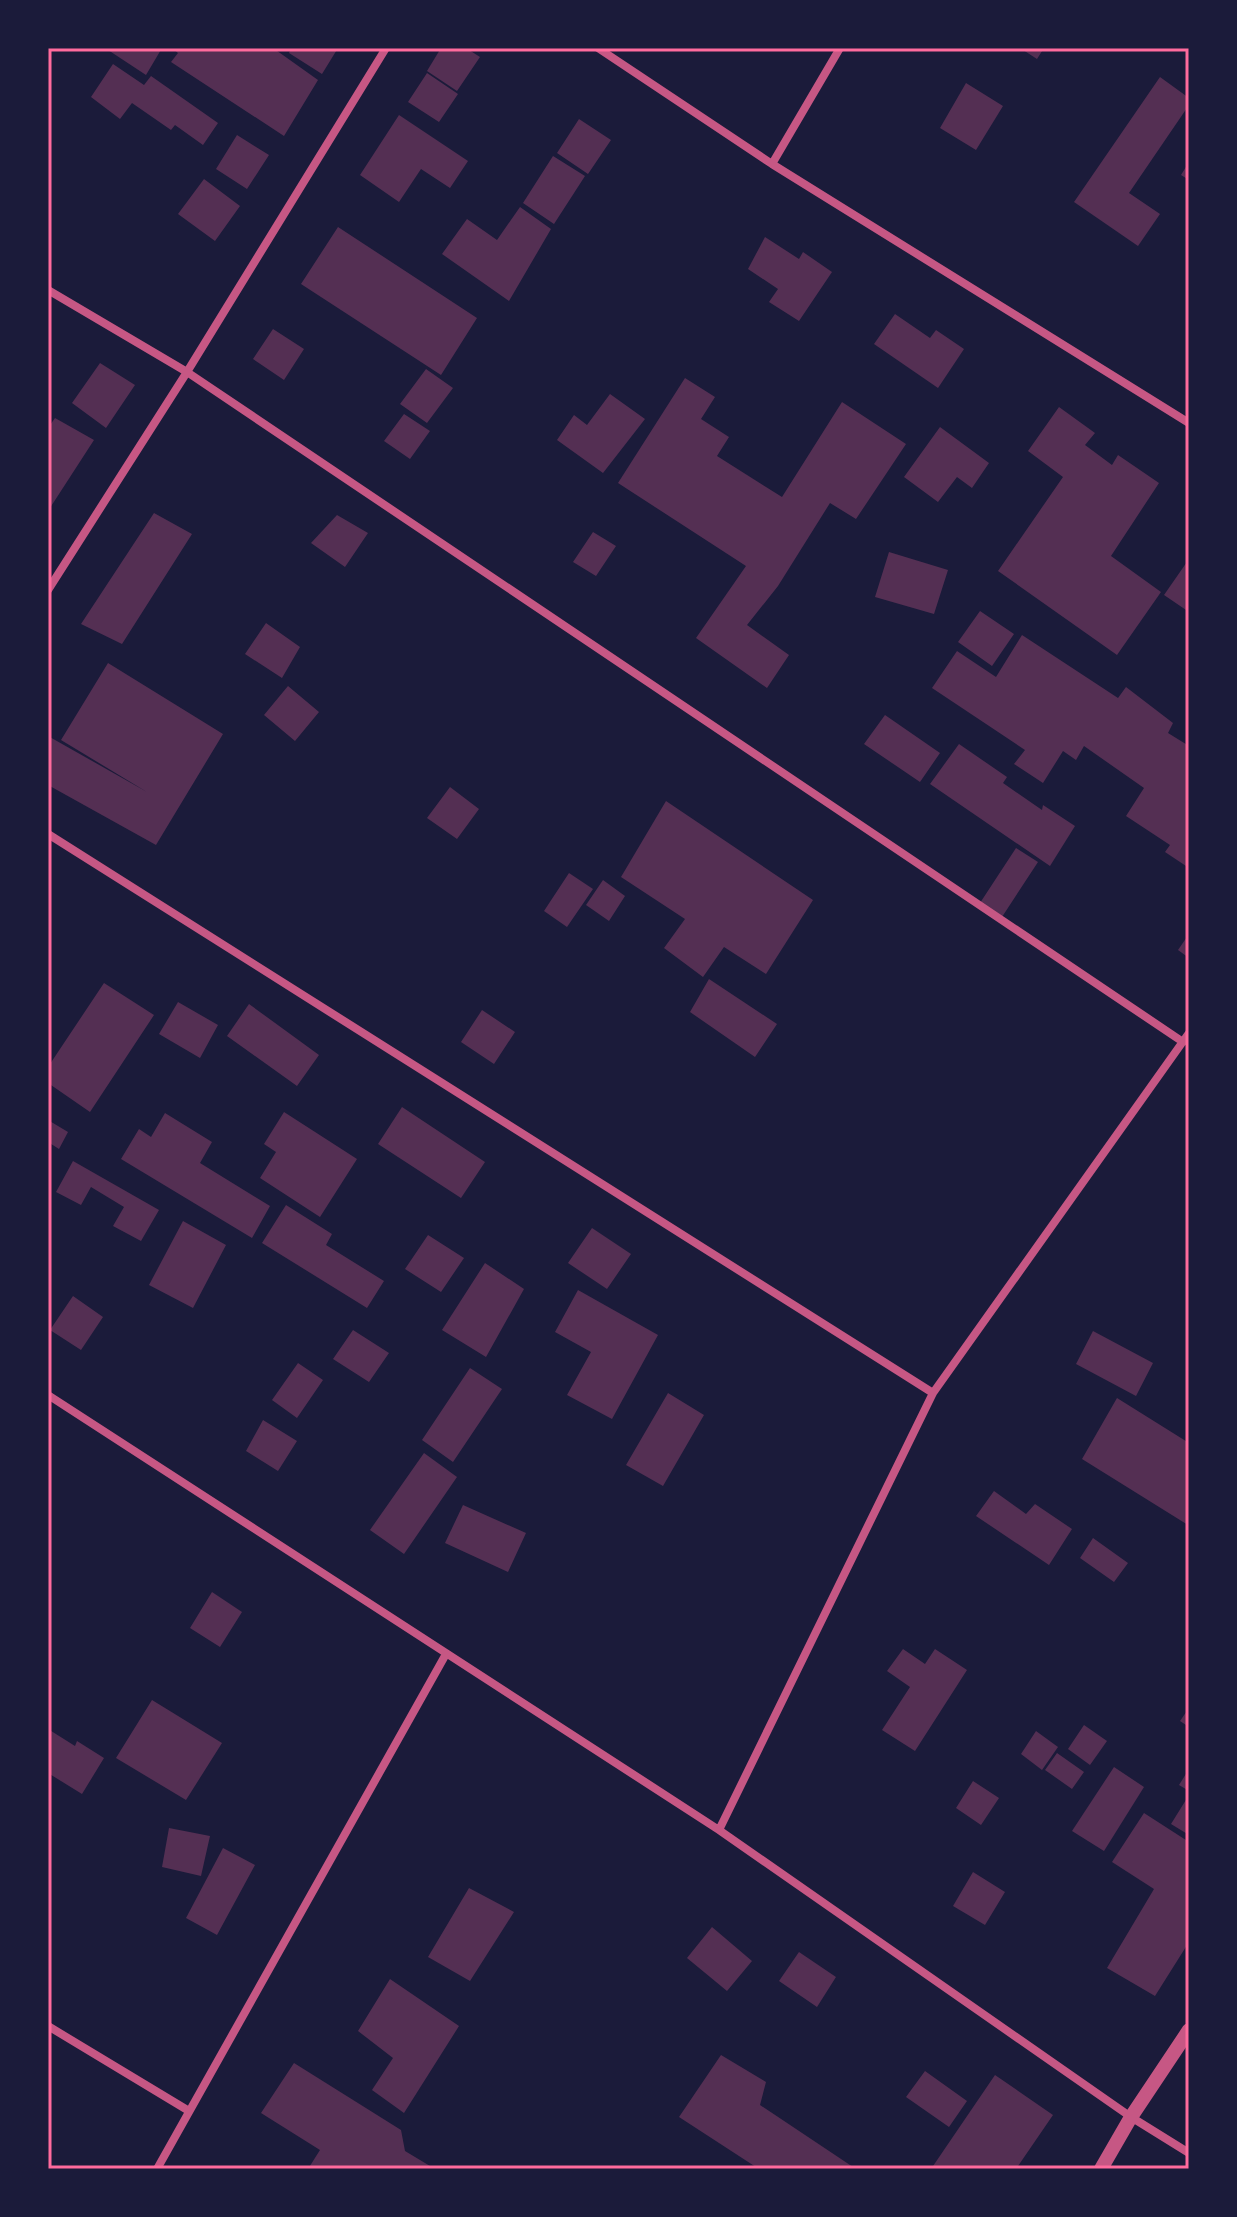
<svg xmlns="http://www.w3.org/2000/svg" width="1237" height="2217" font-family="Barlow,sans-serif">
<rect width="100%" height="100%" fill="#1b1b3a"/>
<path fill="#542f53" d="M105 48H162L146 75Z
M172 48H273L318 80 284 136 171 62 178 53Z
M291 48H338L322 74 289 53Z
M441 48H466L480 57 457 91 427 71Z
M1020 48H1044L1037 59Z
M113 64 144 85 151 76 218 123 203 145 175 125 171 130 132 103 120 119 91 97Z
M427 73 458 94 439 122 408 102Z
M1160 77 1189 98V105L1129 193 1160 214 1138 246 1074 202Z
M966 83 1003 106 976 150 940 128Z
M399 115 468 161 450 188 421 169 399 202 360 175Z
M579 119 611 140 588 174 557 153Z
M237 135 269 155 247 189 216 169Z
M553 156 585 176 554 224 523 203Z
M1189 162V180L1181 175Z
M204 179 240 206 215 241 178 214Z
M520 207 551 229 509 301 442 254 467 219 497 240Z
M338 227 477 318 441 375 301 284Z
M765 237 799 259 803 252 832 272 799 321 769 302 778 289 748 269Z
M895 314 930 338 936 330 964 349 938 388 874 344Z
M273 329 304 349 284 380 253 359Z
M100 363 135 385 106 428 72 403Z
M426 369 453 388 427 423 400 404Z
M685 378 715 397 701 419 729 437 717 456 782 497 842 402 906 444 856 519 830 503 778 586 747 625 789 655 767 688 696 638 746 566 618 483Z
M610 394 645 419 603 473 557 440 574 415 587 425Z
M1059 407 1095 433 1085 445 1112 465 1118 455 1159 483 1111 556 1161 592 1117 655 998 571 1063 477 1028 451Z
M404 414 430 431 410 459 384 441Z
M55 418 94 440 48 511V428Z
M940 427 989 463 972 488 957 477 938 502 904 477Z
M154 513 192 534 122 644 81 624Z
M337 515 368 533 345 567 311 543Z
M593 532 616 546 596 576 573 562Z
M889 552 948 570 934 614 875 597Z
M1189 559V612L1164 595Z
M980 611 1014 634 992 666 958 642Z
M266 623 300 647 282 678 245 654Z
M1022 635 1118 698 1126 687 1173 723 1168 733 1189 746V868L1165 852 1170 845 1126 816 1144 788 1084 746 1076 760 1063 751 1043 783 1014 764 1025 750 932 688 957 651 996 677Z
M108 663 223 734 156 845 48 785V736L147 792 61 740Z
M288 686 319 712 295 741 264 715Z
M885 715 940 753 920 782 864 744Z
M959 744 1007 777 1003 783 1042 810 1043 805 1075 826 1050 866 930 784Z
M450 787 479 809 457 839 427 818Z
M666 801 813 900 766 974 724 947 703 977 664 948 685 919 621 877Z
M1016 848 1038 862 1002 917 980 903Z
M569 873 593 889 567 927 544 911Z
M603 880 625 896 609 921 586 905Z
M1189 934V958L1178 950Z
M709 979 777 1024 755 1057 690 1012Z
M104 983 154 1015 90 1112 48 1083V1067Z
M178 1002 218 1025 200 1058 159 1034Z
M249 1004 319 1055 297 1086 227 1036Z
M482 1010 515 1032 494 1064 461 1042Z
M402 1107 485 1162 461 1198 378 1144Z
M284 1112 357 1159 320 1217 260 1178 276 1152 264 1144Z
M165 1113 212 1142 200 1163 270 1206 252 1238 121 1159 139 1129 151 1137Z
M48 1120 68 1132 59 1149 48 1142Z
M73 1161 159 1210 141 1241 113 1226 124 1207 91 1187 81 1205 56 1192Z
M286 1205 332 1234 326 1245 384 1281 367 1308 262 1243Z
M183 1221 226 1245 193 1308 149 1285Z
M592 1228 631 1254 607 1289 568 1263Z
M428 1235 464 1258 441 1292 405 1269Z
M485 1263 524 1289 486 1357 442 1330Z
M578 1290 658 1335 612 1419 567 1395 591 1352 555 1332Z
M73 1296 103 1317 81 1350 50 1330Z
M353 1330 389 1353 369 1382 333 1359Z
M1093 1331 1153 1363 1136 1396 1076 1364Z
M298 1363 323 1380 297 1418 272 1400Z
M470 1368 502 1389 453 1462 422 1440Z
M668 1393 704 1415 663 1486 626 1465Z
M1117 1398 1189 1443 1188 1525 1082 1459Z
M263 1420 297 1441 278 1471 246 1451Z
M424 1453 457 1477 404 1554 370 1530Z
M994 1491 1026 1514 1035 1504 1072 1529 1049 1565 976 1516Z
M463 1505 526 1533 508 1572 445 1543Z
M1093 1538 1128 1563 1114 1582 1080 1558Z
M212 1592 242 1612 220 1647 190 1628Z
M903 1649 925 1664 935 1649 967 1670 915 1751 882 1730 910 1687 887 1671Z
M152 1700 222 1743 186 1800 116 1758Z
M1189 1708V1727L1180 1721Z
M1084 1725 1107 1741 1090 1765 1068 1749Z
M48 1729 75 1746 77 1741 104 1758 82 1794 48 1773Z
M1036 1731 1058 1747 1042 1770 1021 1754Z
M1057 1753 1084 1772 1072 1789 1045 1770Z
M1114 1767 1144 1787 1104 1851 1072 1831Z
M1189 1769V1791L1179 1785Z
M973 1781 999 1798 981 1825 956 1808Z
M1189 1795V1835L1171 1824Z
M1144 1813 1189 1842V1942L1155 1996 1107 1968 1154 1889 1112 1862Z
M169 1828 210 1836 201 1876 162 1867Z
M223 1848 255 1865 217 1935 186 1918Z
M973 1872 1005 1892 985 1925 953 1906Z
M469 1888 514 1912 470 1981 428 1957Z
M712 1927 752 1961 727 1991 687 1958Z
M799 1952 836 1977 817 2007 779 1981Z
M390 1979 459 2026 404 2113 372 2090 393 2058 358 2031Z
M721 2055 766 2082 760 2105 856 2169H759L679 2117Z
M294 2063 401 2130 405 2151 435 2169H308L320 2150 261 2113Z
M925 2071 967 2101 949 2127 906 2097Z
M995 2075 1053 2115 1016 2169H931Z"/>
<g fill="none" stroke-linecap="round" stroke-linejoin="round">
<path stroke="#c65784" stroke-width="8" d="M598 48 772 164 1189 423
M772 164 840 48
M48 290 187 372 1183 1042
M48 590 187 372 386 48
M48 834 933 1393
M48 1395 719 1830 1131 2117 1189 2153
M719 1830 933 1393 1189 1033
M48 2026 189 2111
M157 2169 446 1654"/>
<path stroke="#c65784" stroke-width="14" d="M1101 2169 1131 2117 1189 2030"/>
</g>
<rect width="1237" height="2217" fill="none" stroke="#1b1b3a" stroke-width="100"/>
<rect x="50" y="50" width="1137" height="2117" fill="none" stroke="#ff6b9d" stroke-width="3"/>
</svg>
